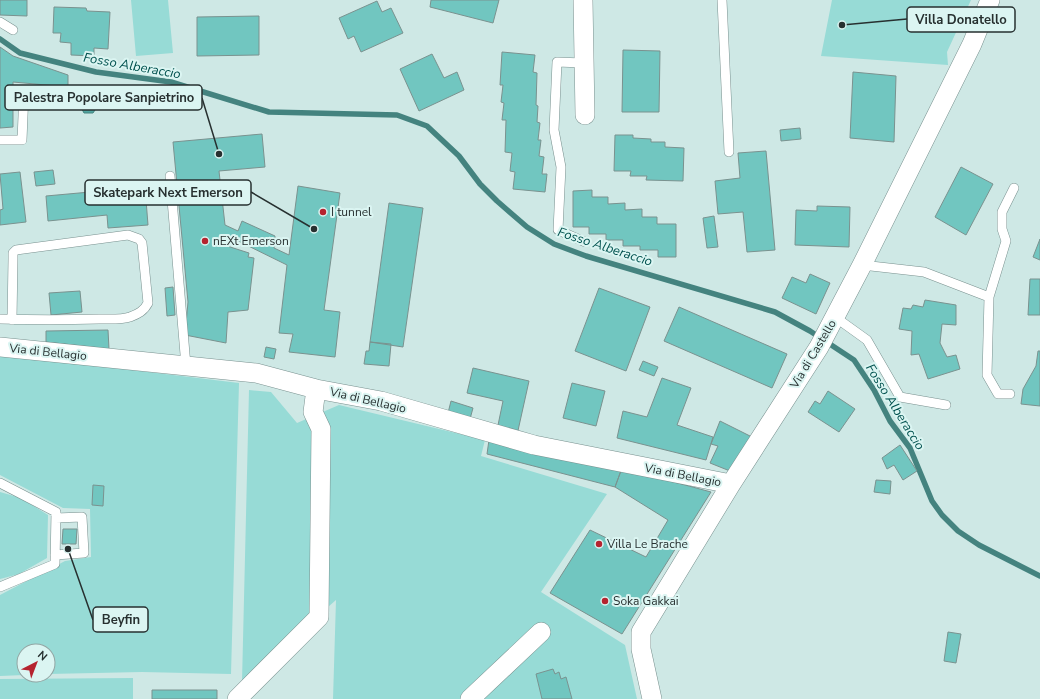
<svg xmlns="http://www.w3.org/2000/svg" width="1040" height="699" font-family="'Nunito Sans',sans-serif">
<rect width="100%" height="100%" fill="#cee8e5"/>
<path fill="#97dbd6" d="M131 0H168L173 53 136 56Z
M832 0H971L947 52 948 65 821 56Z
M0 354 239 383 231 674 142 672 48 674V651H24V675L0 676V595L65 561 91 557 90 509 63 508 0 475Z
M249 390 271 392 297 423 339 405 485 440 481 456 607 494 541 592 625 645 637 699H333L336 600 242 682Z
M0 492 21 498 48 515 47 558 19 574 0 579Z
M133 678V699H0V679Z"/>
<path fill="#51a6a1" stroke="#44837f" d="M86 86 117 89V105L97 107 93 113H84L77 100Z"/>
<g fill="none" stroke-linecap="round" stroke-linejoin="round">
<path stroke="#44837f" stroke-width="5.5" d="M0 39 20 53 96 72 171 82 269 112 397 115 427 126 459 156 480 184 497 201 527 227 554 244 586 256 775 312 810 331 854 360 874 390 890 421 910 448 932 501 942 515 958 531 979 545 1040 576"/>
</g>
<path fill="#71c6c0" stroke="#7a928f" d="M0 0H27V16L0 15Z
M431 0H499L493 23 430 7Z
M377 1 382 12 391 8 403 33 361 52 354 36 348 39 339 18Z
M54 7 86 8 87 11 110 12 108 49 94 48V56L71 55V43L60 42 61 33H53Z
M259 16V55L197 56V17Z
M0 47 13 56 68 75V87L13 82V127L0 128Z
M623 50 660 51 659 112H622Z
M502 52 535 55 533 72 537 73 536 105 538 106 537 122 540 123 538 140H541L539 156 544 157 542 174H547L545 192 513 189 515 172 510 171 512 153 505 152 506 120H502L504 103 501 102 503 85H500Z
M432 54 444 78 457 72 464 90 419 111 400 69Z
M853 72 896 76 894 142 850 138Z
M800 128 801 139 781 141 780 130Z
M262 134 265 167 219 171 225 225 238 231 242 221 275 236 274 248 289 255 298 186 340 193 324 310 340 312 335 357 289 352 293 334 279 333 287 265 226 235 227 246 249 253 248 257 254 258 248 310 228 312 226 343 185 335 188 302 173 142Z
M615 135H633V138L651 139V142H665V147L684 148 683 181 646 180 647 176H630L631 171H614Z
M766 151 775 250 747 252 743 212 718 214 715 181 740 178 738 153Z
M961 167 993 184 966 235 935 217Z
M53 170 55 184 36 186 34 172Z
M20 172 26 222 0 225V210L3 209 0 174Z
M145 187 148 225 108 228 107 215 48 221 46 196Z
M592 190V197H608V204L625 203V210L642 209V217H657V224H676V257H658V250H640V246H623V240H606V234H589V227H573V191Z
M389 203 423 208 403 347 370 342Z
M817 206 850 207 849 247 795 245 796 210 817 211Z
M714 216 718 247 707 248 703 218Z
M1040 239V260L1033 257Z
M810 274 830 283 816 314 782 298 792 277 806 283Z
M1030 279H1040V315H1028Z
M173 287 175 315 167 316 165 288Z
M599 288 650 307 626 371 575 351Z
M80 291 82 312 51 315 49 293Z
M925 300 956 305V325L942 324 940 343 947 357 956 355 960 369 928 379 919 354 911 355 912 331 899 329 903 308 911 309 913 305 923 307Z
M679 307 787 354 772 388 664 341Z
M108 330 109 349 46 342V331Z
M370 342 391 344 389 366 364 364 366 351H369Z
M266 347 276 349 274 359 264 357Z
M1038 351H1040V406L1021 404 1023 389 1036 366Z
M643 361 658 367 654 376 639 370Z
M473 368 529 381 517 435 497 430 503 401 467 393Z
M662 378 691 388 677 425 713 437 706 460 617 438 623 411 647 417Z
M572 383 605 391 596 426 563 418Z
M828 391 855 409 839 432 808 412 815 401 820 404Z
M451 401 473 408 470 419 448 413Z
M720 421 752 437 730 471 710 463 718 446 711 444Z
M489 440 622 468 615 487 487 454Z
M900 445 917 471 903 480 894 465 887 469 882 458Z
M622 468 711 492 622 634 550 593 590 530 646 557 668 520 615 487Z
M876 480 891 481 890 494 874 492Z
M93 485 104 486 103 506 92 505Z
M63 529H77L76 544H62Z
M948 632 961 634 956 663 944 661Z
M553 669 555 674 559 672 561 679 566 677 572 699H542L536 674Z
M152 690H217V699H152Z"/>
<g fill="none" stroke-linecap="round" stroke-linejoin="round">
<g stroke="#79918f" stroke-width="10">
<path id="lane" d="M722 0 729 152
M0 22 13 30
M583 63 557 62 554 130 561 167 558 230 585 242
M0 140H22L24 92
M170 176 186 366
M862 265 924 272 989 297 987 375 998 394H1010
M989 297 1006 241 1002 229V212L1014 188
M835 317 867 340 900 397 946 405
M0 319C33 320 66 320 99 319 108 319 121 320 130 317 138 314 144 311 148 303L142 243 139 239 128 235 16 250 13 253V259L12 320
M0 483 56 512 55 564 0 587
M55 555 84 553 82 517 56 518"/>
</g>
<g stroke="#79918f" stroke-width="20">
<path id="street" d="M583 0 585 115
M0 347 256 373 316 389 381 401 534 445 731 484
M237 699 319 617 321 429 313 412 316 389
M470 699 541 632
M652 699 641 649V632L731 484 819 347 862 265 972 44 990 0"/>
</g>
<use href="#lane" stroke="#fff" stroke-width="9"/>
<use href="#street" stroke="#fff" stroke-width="19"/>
</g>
<g fill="#b5232f" stroke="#dbf5f2" stroke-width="1.5">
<circle cx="323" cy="212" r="4"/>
<circle cx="205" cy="241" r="4"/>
<circle cx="599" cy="544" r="4"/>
<circle cx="605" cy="601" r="4"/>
</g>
<g text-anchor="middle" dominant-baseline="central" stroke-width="4" stroke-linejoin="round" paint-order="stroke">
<g font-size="12" fill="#273030" stroke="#dbf5f2" text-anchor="start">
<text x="331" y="212">I tunnel</text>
<text x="213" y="241">nEXt Emerson</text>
<text x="607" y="544">Villa Le Brache</text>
<text x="613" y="601">Soka Gakkai</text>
</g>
<g font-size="12" fill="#273030" stroke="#dbf5f2">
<text transform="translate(48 352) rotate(6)">Via di Bellagio</text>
<text transform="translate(813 354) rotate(-59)">Via di Castello</text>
<text transform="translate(368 400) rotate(13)">Via di Bellagio</text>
<text transform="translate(683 475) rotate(11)">Via di Bellagio</text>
</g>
<g font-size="13" font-style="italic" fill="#00514e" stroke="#dbf5f2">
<text transform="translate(132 66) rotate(10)">Fosso Alberaccio</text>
<text transform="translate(605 247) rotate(18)">Fosso Alberaccio</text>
<text transform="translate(895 407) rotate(58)">Fosso Alberaccio</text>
</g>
</g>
<path fill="none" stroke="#273030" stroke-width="1.5" d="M842 25L907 19M219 154L202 98M314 229L251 192M68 549L93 620"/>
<g fill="#273030" stroke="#dbf5f2" stroke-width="1.5">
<circle cx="842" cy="25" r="4"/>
<circle cx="219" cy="154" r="4"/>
<circle cx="314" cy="229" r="4"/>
<circle cx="68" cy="549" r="4"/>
</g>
<g fill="#dbf5f2" stroke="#273030" stroke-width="1.5">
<rect x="907" y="7" width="108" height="25" rx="4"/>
<rect x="5" y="85" width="197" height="25" rx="4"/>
<rect x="85" y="180" width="166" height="25" rx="4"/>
<rect x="93" y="607" width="55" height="25" rx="4"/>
</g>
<g font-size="13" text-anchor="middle" font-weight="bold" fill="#273030">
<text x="961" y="24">Villa Donatello</text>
<text x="104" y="102">Palestra Popolare Sanpietrino</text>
<text x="168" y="197">Skatepark Next Emerson</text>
<text x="121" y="624">Beyfin</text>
</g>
<g transform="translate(36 663) rotate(42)"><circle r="19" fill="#dbf5f2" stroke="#93a6a4"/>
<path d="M0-3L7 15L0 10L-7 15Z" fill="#b5232f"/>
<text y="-6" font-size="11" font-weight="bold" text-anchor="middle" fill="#273030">N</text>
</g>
</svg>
